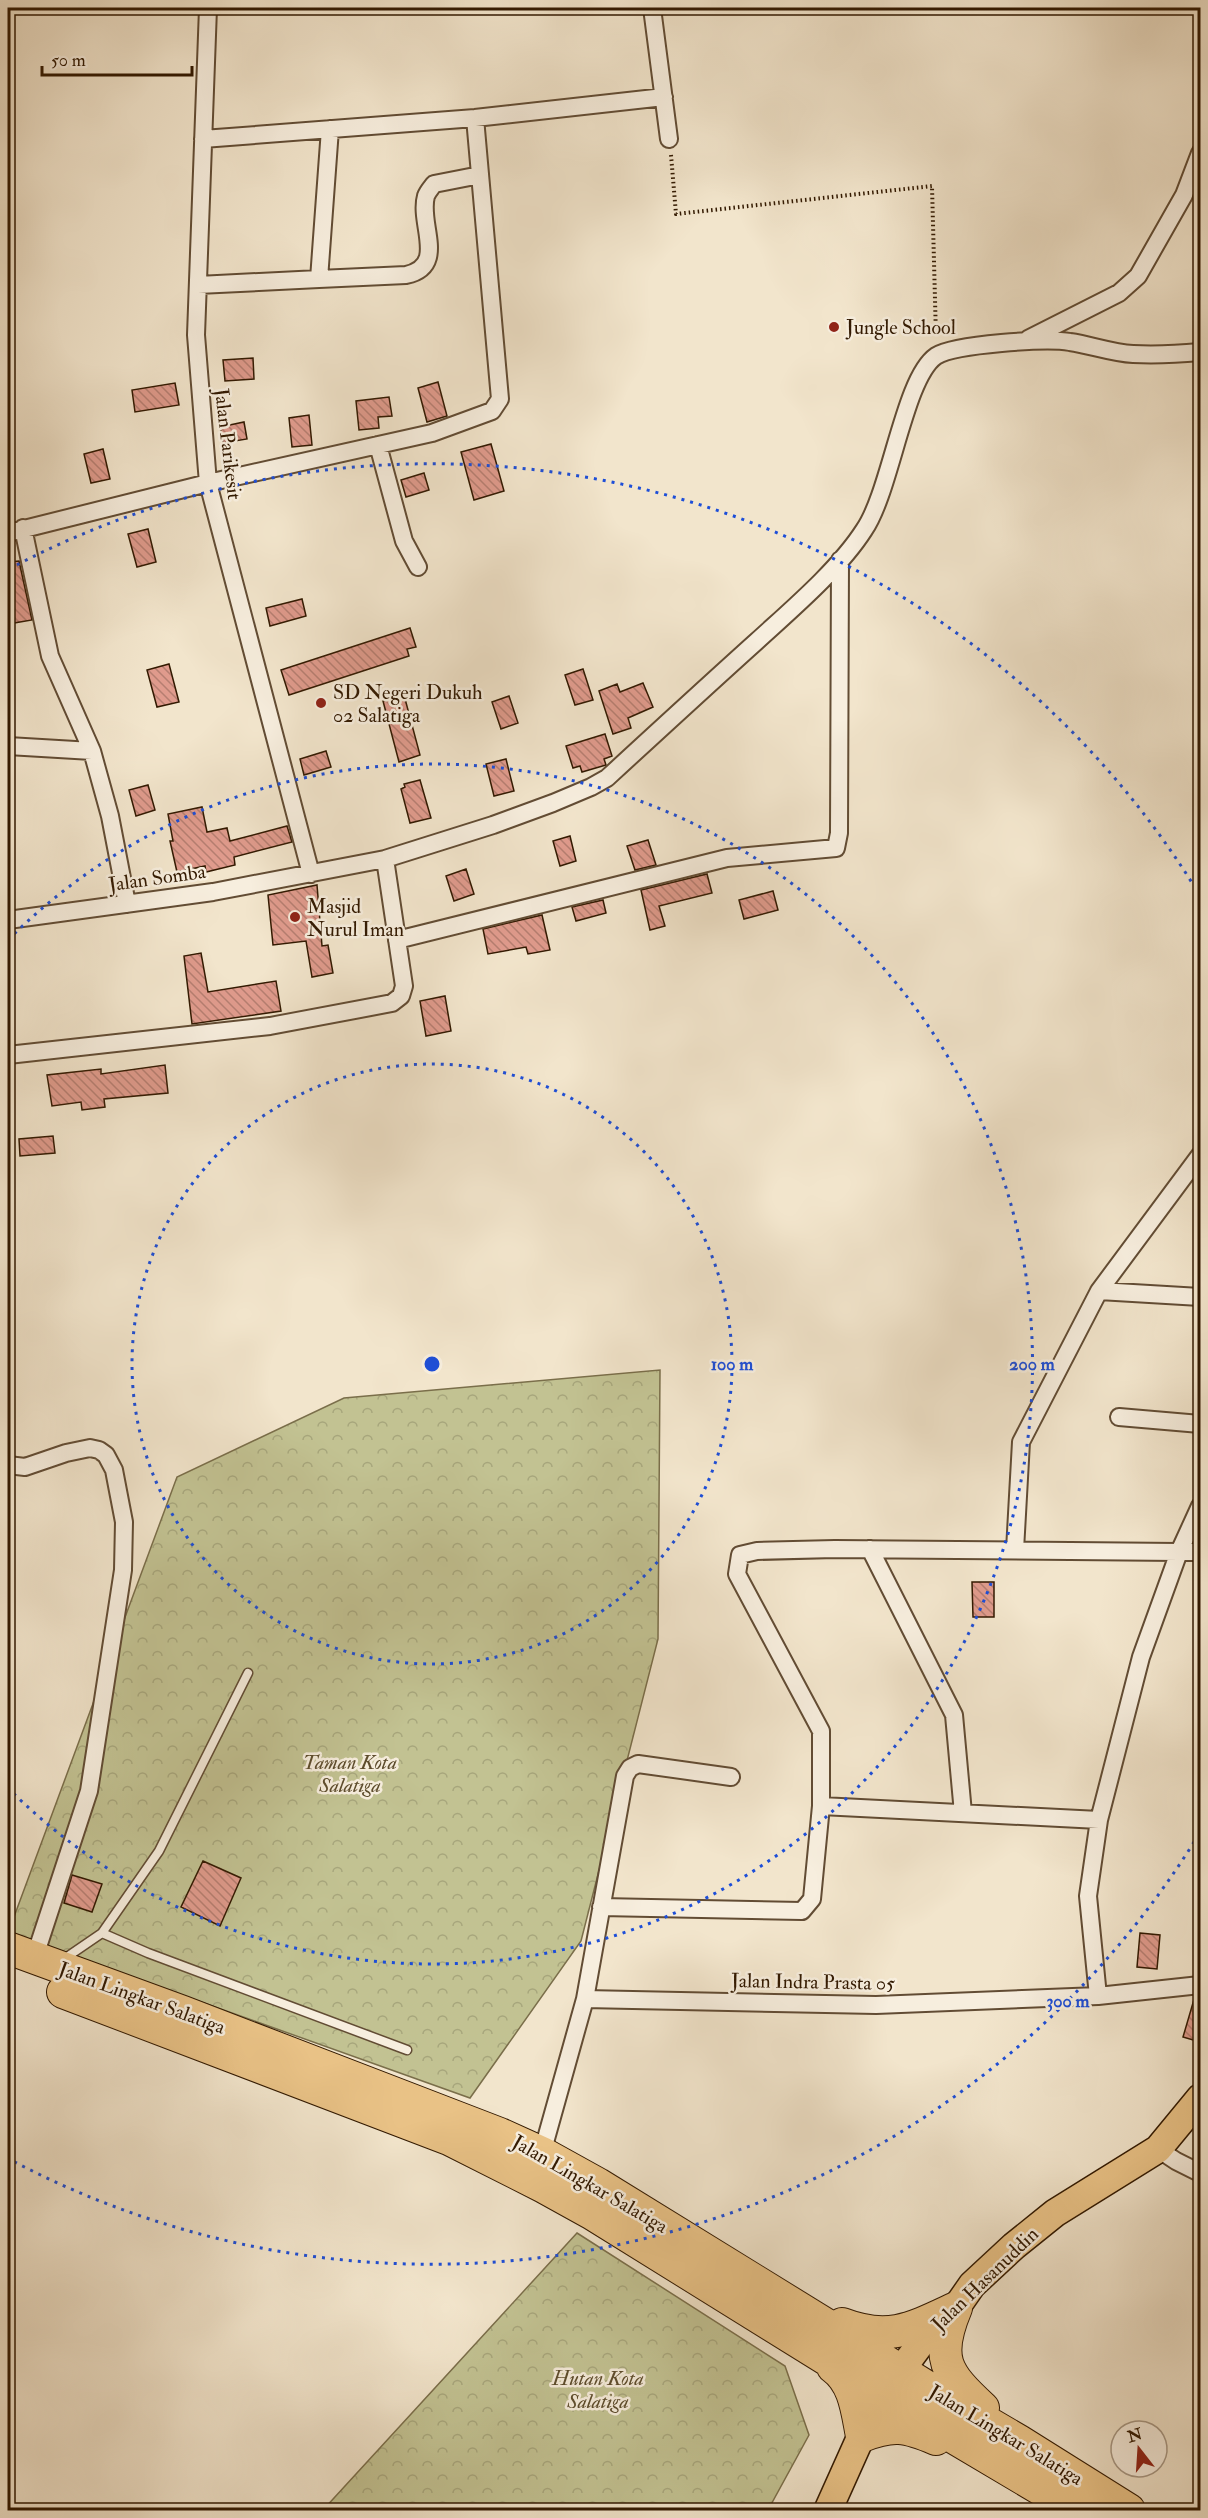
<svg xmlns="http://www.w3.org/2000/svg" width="1208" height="2518" font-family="'IM FELL Double Pica',serif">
<defs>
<pattern id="forest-crowns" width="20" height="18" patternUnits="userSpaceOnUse" patternTransform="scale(1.5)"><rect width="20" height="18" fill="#c2c292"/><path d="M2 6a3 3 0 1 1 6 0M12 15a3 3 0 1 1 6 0" fill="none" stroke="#a7a67c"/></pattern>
<pattern id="building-back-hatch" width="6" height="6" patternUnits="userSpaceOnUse" patternTransform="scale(1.5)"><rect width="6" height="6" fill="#e09b8d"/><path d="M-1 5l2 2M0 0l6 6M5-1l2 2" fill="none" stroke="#b67e71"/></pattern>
</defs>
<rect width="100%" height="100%" fill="#f2e5cc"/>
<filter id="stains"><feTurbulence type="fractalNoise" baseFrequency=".00333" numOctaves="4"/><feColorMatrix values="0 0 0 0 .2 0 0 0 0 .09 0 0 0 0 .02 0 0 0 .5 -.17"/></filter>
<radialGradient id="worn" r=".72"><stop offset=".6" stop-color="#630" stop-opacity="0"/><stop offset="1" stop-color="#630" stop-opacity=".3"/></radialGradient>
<path fill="url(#forest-crowns)" stroke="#7a6e4a" stroke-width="1.5" d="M660 1370 658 1639 581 1941 470 2098 8 1933 177 1477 344 1398Z
M577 2233 785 2366 809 2435 768 2510H323Z"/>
<path fill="url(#building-back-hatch)" stroke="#321901" stroke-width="1.5" d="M253 358 254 379 225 381 223 360Z
M438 382 447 416 427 422 418 388Z
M175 383 179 405 135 412 132 390Z
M389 397 392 416 378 417 379 428 359 430 356 401Z
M309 415 312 445 292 447 289 418Z
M244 422 247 439 223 443 220 427Z
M491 444 504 491 474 500 461 452Z
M103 449 110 479 91 483 84 454Z
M424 473 429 490 406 497 401 480Z
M148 529 156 562 137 567 128 534Z
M19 561 32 620 8 624V562Z
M302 599 306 616 270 626 266 608Z
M410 628 416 647 407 649 409 656 289 695 281 670Z
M169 664 179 702 157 707 147 670Z
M583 669 593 700 575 705 565 675Z
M643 683 653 707 628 718 631 728 613 734 599 691 617 684 620 692Z
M404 695 420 755 399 762 383 701Z
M509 696 518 723 501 729 492 702Z
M605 734 612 756 604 759 606 765 582 772 580 766 573 768 566 746Z
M326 751 331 767 304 775 300 759Z
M506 759 514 791 494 796 486 764Z
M420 780 431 818 410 823 401 789 405 787 404 784Z
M148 785 155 810 136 816 129 790Z
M202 807 207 832 227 828 230 841 287 826 292 842 234 857 235 865 206 872 205 866 177 872 170 841H173L168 814Z
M570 836 576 861 560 866 553 841Z
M648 840 656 865 635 870 627 846Z
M466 869 474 894 454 901 446 876Z
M707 874 712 893 659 906 665 926 650 930 641 890Z
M317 885 322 946 328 945 333 973 312 977 306 941 273 945 268 895Z
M773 891 778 910 744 919 739 900Z
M603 900 606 913 576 921 572 907Z
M542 915 550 950 528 954 526 947 488 954 483 929Z
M201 953 208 992 276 981 281 1011 192 1024 184 956Z
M445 996 451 1031 426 1036 420 1001Z
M165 1065 168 1093 104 1099 105 1107 82 1110 81 1102 52 1106 47 1075 101 1069V1074Z
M53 1136 55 1153 20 1156 19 1139Z
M972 1582H994V1617H973Z
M203 1861 241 1878 220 1926 181 1907Z
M72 1875 102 1884 92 1912 64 1903Z
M1140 1933 1160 1935 1157 1969 1137 1967Z
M1195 1996H1200V2042L1183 2037Z"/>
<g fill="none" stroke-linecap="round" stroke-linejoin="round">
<g stroke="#624c34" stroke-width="11">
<path id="lane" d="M102 1933 159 1851 248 1673
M64 1959 102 1933 148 1953 407 2050"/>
</g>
<g stroke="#624c34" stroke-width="20">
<path id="street" d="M208 8 196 335 208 483 311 874
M652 8 669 139
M330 129 319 279 406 275C448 266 418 224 426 196 428 191 431 188 434 184L480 175
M203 139 475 118 664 97
M198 285 319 279
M1028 339 1119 293 1138 276 1184 195 1200 153
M378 445 404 541 418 567
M8 533 208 483 432 433 492 411 500 399 475 118
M8 746 92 751 50 656 23 528
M92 751 110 816 127 904
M8 920 213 892 385 859 493 825 553 803 591 787 607 778C657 732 707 686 757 641 792 609 839 569 864 530 891 491 904 378 936 356 955 344 1047 338 1070 342 1091 345 1112 353 1133 354 1155 355 1178 354 1200 352
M397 940 727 858 836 848 839 833 840 560
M8 1055 270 1026 392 1003 401 996 404 986 385 859
M1099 1291 1200 1297
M1119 1417 1200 1424
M8 1465 25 1467 66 1453 90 1448 99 1450 106 1455 114 1470 124 1522 123 1570 89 1791 34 1959
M870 1549 954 1715 963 1813
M1015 1550 1021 1442 1099 1291 1200 1155
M821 1806 1099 1820
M601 1907 802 1911 812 1899 821 1806V1731L737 1574 740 1555 757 1551 835 1549 1179 1552 1200 1506
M1098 1996 1088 1896 1099 1820 1141 1657 1179 1552H1200
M585 1999 876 2005 1098 1996 1200 1985
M1158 2149 1176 2161 1200 2173
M542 2153 585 1999 625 1776 630 1768 638 1764 731 1777"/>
</g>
<g stroke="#321901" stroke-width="30">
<path id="primary" d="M828 2510 881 2392 901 2370 924 2339 956 2308 972 2285 1014 2246 1055 2213 1158 2149 1200 2098"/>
</g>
<g stroke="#321901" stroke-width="34">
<path id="highway" d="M8 1948 183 2012 500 2134 542 2153 598 2184 932 2390 1019 2441 1129 2510
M63 1992 449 2139 544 2187 591 2213 926 2421 1076 2510
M956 2308C935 2358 945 2373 983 2408
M842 2324C889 2342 913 2328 956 2308
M833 2367C855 2383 857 2411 862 2436 893 2424 905 2426 936 2439"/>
</g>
<path stroke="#321901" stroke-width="4" stroke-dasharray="1.5 3" stroke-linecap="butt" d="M671 155 676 214 932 186 936 337"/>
<use href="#lane" stroke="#f7eede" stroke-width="8"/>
<use href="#street" stroke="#f7eede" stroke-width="16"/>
<use href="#primary" stroke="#e9c286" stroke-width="27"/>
<use href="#highway" stroke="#e9c286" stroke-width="32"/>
</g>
<g fill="none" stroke="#1d4ed8" stroke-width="3" stroke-dasharray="3 6">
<circle cx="432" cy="1364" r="300"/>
<path d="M8 940A600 600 0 1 1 8 1788"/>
<path d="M1199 1834A900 900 0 0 1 9 2159M9 569A900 900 0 0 1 1199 894"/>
</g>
<g fill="#8f2418" stroke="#f7eede" stroke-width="2">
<circle cx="834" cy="327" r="6"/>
<circle cx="321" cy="703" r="6"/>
<circle cx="295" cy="917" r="6"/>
</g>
<g text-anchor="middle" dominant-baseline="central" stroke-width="5" stroke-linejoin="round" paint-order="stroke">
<g font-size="20" fill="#321901" stroke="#f7eede" text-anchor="start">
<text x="846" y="327">Jungle School</text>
<text x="333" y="692">SD Negeri Dukuh<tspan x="333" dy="23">02 Salatiga</tspan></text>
<text x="307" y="906">Masjid<tspan x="307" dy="23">Nurul Iman</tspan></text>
</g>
<g font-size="20" fill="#321901" stroke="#f7eede">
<text transform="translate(228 444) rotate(83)">Jalan Parikesit</text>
<text transform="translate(157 878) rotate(-8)">Jalan Somba</text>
<text transform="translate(813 1982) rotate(1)">Jalan Indra Prasta 05</text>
<text transform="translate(142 1998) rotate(20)">Jalan Lingkar Salatiga</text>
<text transform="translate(590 2184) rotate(30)">Jalan Lingkar Salatiga</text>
<text transform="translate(985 2279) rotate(-44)">Jalan Hasanuddin</text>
<text transform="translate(1006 2435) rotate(31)">Jalan Lingkar Salatiga</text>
</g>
<g font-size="20" font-style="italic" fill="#5d4c2c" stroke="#f7eede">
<text x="350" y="1762">Taman Kota<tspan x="350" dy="23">Salatiga</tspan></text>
<text x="598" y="2378">Hutan Kota<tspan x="598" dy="23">Salatiga</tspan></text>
</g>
</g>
<circle cx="432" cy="1364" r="9" fill="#1d4ed8" stroke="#f7eede" stroke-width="3"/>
<g font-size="18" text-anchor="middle" font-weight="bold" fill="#1d4ed8" stroke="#f7eede" stroke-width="5" stroke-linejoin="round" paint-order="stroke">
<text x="732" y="1370">100 m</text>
<text x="1032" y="1370">200 m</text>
<text x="1068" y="2007">300 m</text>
</g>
<rect width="1208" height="2518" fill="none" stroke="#f2e5cc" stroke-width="30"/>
<rect x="9" y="9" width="1190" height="2500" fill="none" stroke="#321901" stroke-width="3"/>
<rect x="15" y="15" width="1178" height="2488" fill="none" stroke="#321901" stroke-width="1.5"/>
<g transform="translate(1139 2449) rotate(343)"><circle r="28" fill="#f7eede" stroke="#a89986" stroke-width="1.5"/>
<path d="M0-4.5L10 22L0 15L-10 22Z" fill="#8f2418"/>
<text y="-9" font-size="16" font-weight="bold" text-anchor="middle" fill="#321901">N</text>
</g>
<path d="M42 66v9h150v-9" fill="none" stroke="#321901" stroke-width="3"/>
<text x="51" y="66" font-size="18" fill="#321901" stroke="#f7eede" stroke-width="4.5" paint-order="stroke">50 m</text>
<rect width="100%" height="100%" filter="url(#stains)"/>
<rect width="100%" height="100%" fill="url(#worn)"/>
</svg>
